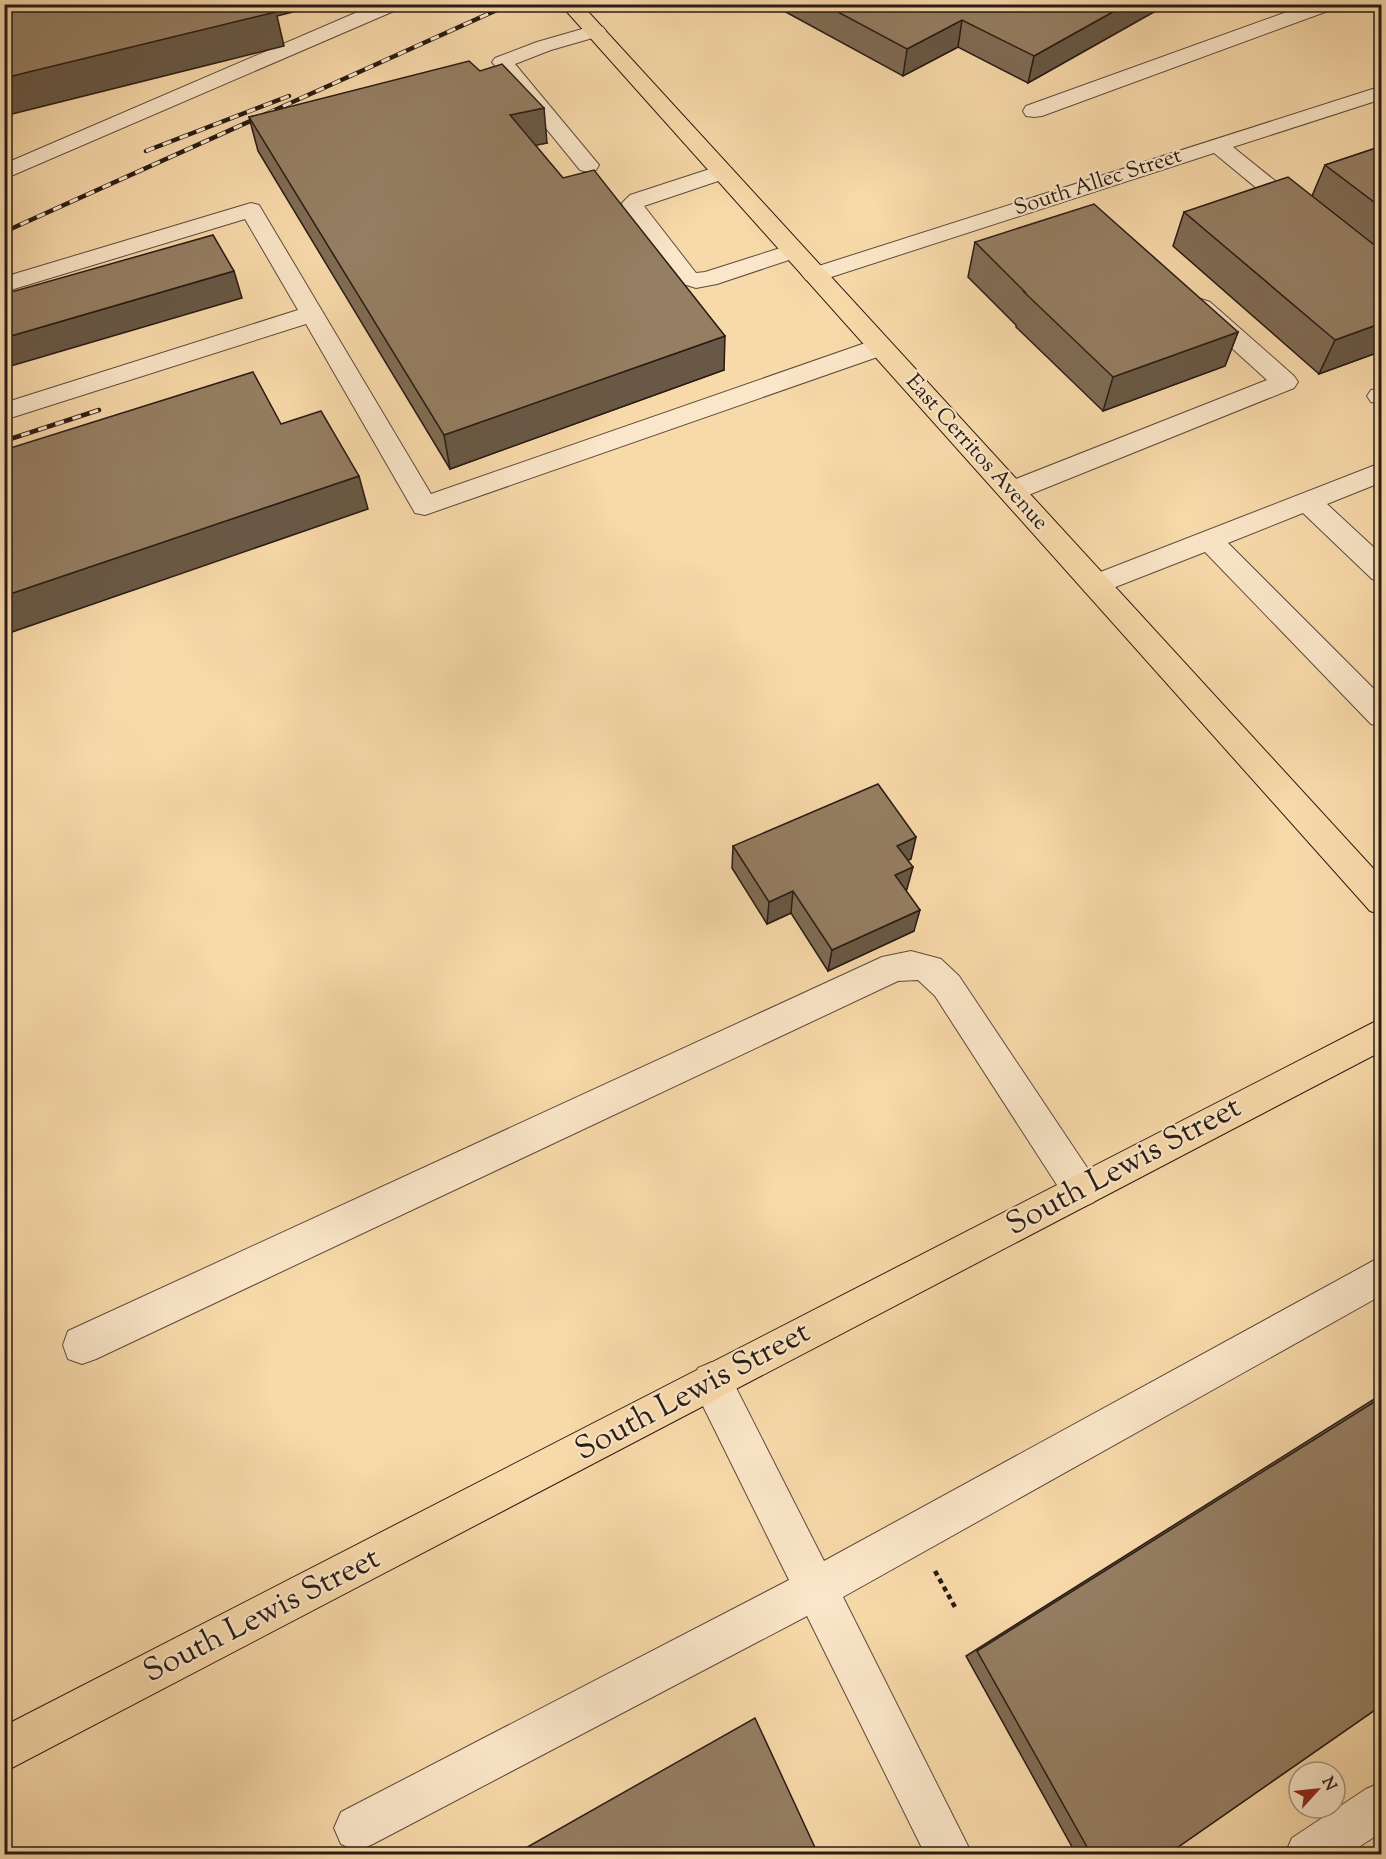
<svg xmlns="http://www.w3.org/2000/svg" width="1386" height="1859" font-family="'Sorts Mill Goudy',serif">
<rect width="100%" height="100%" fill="#f8d9aa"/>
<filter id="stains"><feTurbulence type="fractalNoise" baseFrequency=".00333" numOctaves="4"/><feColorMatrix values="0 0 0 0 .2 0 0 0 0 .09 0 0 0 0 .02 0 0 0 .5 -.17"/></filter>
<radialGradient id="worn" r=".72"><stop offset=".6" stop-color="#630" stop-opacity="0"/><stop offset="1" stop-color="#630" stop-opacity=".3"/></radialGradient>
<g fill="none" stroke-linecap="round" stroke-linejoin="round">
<g stroke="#5d4a3a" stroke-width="2">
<path id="minor" d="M376 4H404L401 8 4 179V164Z
M1309 4H1339L1336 8 1042 116 1034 117 1026 116 1023 111 1026 106Z
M596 25 603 27 606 31 603 35 551 50 515 64 599 165 596 170 588 172 580 170 492 62 495 58 537 42Z
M1382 86V99L1233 147 1310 209 1313 214 1310 219 1302 221 1294 219 1214 153 822 280 814 282 806 280 802 275 806 270Z
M722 165 730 167 733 172 730 177 644 206 696 273 705 272 793 244 801 246 805 251 801 256 717 284 696 288 680 283 625 213 622 203 630 195Z
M251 203 259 205 262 210 431 494 871 341 880 339 889 341 892 347 889 353 425 515 415 513 306 324 4 420V403L298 310 245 219 4 292V277Z
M1201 299 1210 302 1294 376 1298 382 1294 388 1021 498 1012 500 1003 498 999 491 1003 484 1267 380 1192 312 1189 307 1192 302Z
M1382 388V404L1371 402 1367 396 1371 390Z
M1378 464 1382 465V485L1377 484 1327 504 1382 555V582L1372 579 1303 513 1228 543 1382 697V727L1371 724 1205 552 1095 595 1085 592 1081 585 1085 578Z
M911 951 941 959 959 976 1094 1178 1099 1190 1094 1202 1081 1208 1068 1202 935 996 918 980 898 981 96 1359 82 1364 68 1359 63 1345 68 1331 882 957Z
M1382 1256V1295L843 1597 972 1854H925L807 1616 373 1844 357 1851 341 1844 334 1828 341 1812 789 1580 698 1396 692 1382 698 1368 712 1362 726 1368 824 1561Z
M1382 1782V1832L1348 1854H1285L1292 1838 1366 1789Z"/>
</g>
<g stroke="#291b15" stroke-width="2">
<path id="major" d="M560 4H581L1382 878V915L1370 911Z
M1382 1018V1051L4 1772V1726Z"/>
</g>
<path stroke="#291b15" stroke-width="4.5" stroke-dasharray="5 4" stroke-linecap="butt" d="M935 1571 955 1607"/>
<use href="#minor" fill="#fae6c8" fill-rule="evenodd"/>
<use href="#major" fill="#f8d9aa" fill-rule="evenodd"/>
<g stroke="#291b15" stroke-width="4.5">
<path id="rail" d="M146 151 289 96
M4 232 510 4
M4 441 99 410"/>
</g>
<use href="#rail" stroke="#fae6c8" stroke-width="3" stroke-dasharray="9" stroke-linecap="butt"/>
</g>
<path fill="#806c54" stroke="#291b15" stroke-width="1.5" d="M785 4H1168L1028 83 958 47 903 76 784 11Z
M480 71 547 143 535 145 724 370 450 469 258 151 249 117Z
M1382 146V351L1319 374 1173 246 1184 212 1312 196 1325 165Z
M975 242 1238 332 1225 366 1103 411 1016 327V325L968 277Z
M733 846 911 859 908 860 907 889 906 890 914 931 828 971 791 913 767 924 732 868Z
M1382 1394V1705L1168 1854H1076L966 1656Z"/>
<path fill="#685845" stroke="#291b15" stroke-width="1.5" d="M262 4H324L277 16 284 46 4 116V78Z
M1127 4H1168L1028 83 1034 56Z
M962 20 958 47 903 76 907 49Z
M544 108 547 143 514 150 510 115Z
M234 271 242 298 4 368V338Z
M1382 323V351L1319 374 1335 340Z
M1238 332 1225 366 1103 411 1113 377Z
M725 336 724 370 450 469 444 435Z
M359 476 368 509 9 633 4 626V596Z
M916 837 911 859 892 868 897 846Z
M913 867 907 889 890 897 895 875Z
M793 891 791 913 767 924 769 902Z
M920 910 914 931 828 971 832 950Z"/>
<path fill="#957e62" stroke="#291b15" stroke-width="1.5" d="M4 4H271L276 12 4 78Z
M823 4H1127L1034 56 962 20 907 49Z
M469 61 480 71 502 64 544 108 510 115 563 178 594 170 725 336 444 435 249 117Z
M1382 146V208L1325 165Z
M1288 177 1382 251V323L1335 340 1184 212Z
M1094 204 1238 332 1113 377 1024 292H1025L975 242Z
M213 235 234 271 4 338V294Z
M253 372 281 424 321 411 359 476 4 596V450Z
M878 784 916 837 897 846 913 867 895 875 920 910 832 950 793 891 769 902 733 846Z
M1382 1397V1705L1168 1854H1091L977 1651Z
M755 1718 818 1854H515Z"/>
<g text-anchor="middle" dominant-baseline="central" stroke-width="4.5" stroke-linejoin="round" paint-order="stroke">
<g font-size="22" fill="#291b15" stroke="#fae6c8">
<text transform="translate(1098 183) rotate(-18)">South Allec Street</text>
<text transform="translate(976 453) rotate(48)">East Cerritos Avenue</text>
</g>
<g font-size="32" fill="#291b15" stroke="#fae6c8">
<text transform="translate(1124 1167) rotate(-28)">South Lewis Street</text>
<text transform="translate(693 1392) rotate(-28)">South Lewis Street</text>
<text transform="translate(262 1616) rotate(-27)">South Lewis Street</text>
</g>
</g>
<rect width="1386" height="1859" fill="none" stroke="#f8d9aa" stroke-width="24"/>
<rect x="6" y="6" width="1374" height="1847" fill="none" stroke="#291b15" stroke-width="3"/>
<rect x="12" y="12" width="1362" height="1835" fill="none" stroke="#291b15" stroke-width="1.5"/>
<g transform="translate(1317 1790) rotate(63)"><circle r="28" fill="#fae6c8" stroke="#a69580" stroke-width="1.5"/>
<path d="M0-4.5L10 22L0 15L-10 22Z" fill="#8f2418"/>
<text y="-9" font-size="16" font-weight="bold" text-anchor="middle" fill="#291b15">N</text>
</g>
<rect width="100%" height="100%" filter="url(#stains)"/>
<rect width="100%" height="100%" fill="url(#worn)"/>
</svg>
